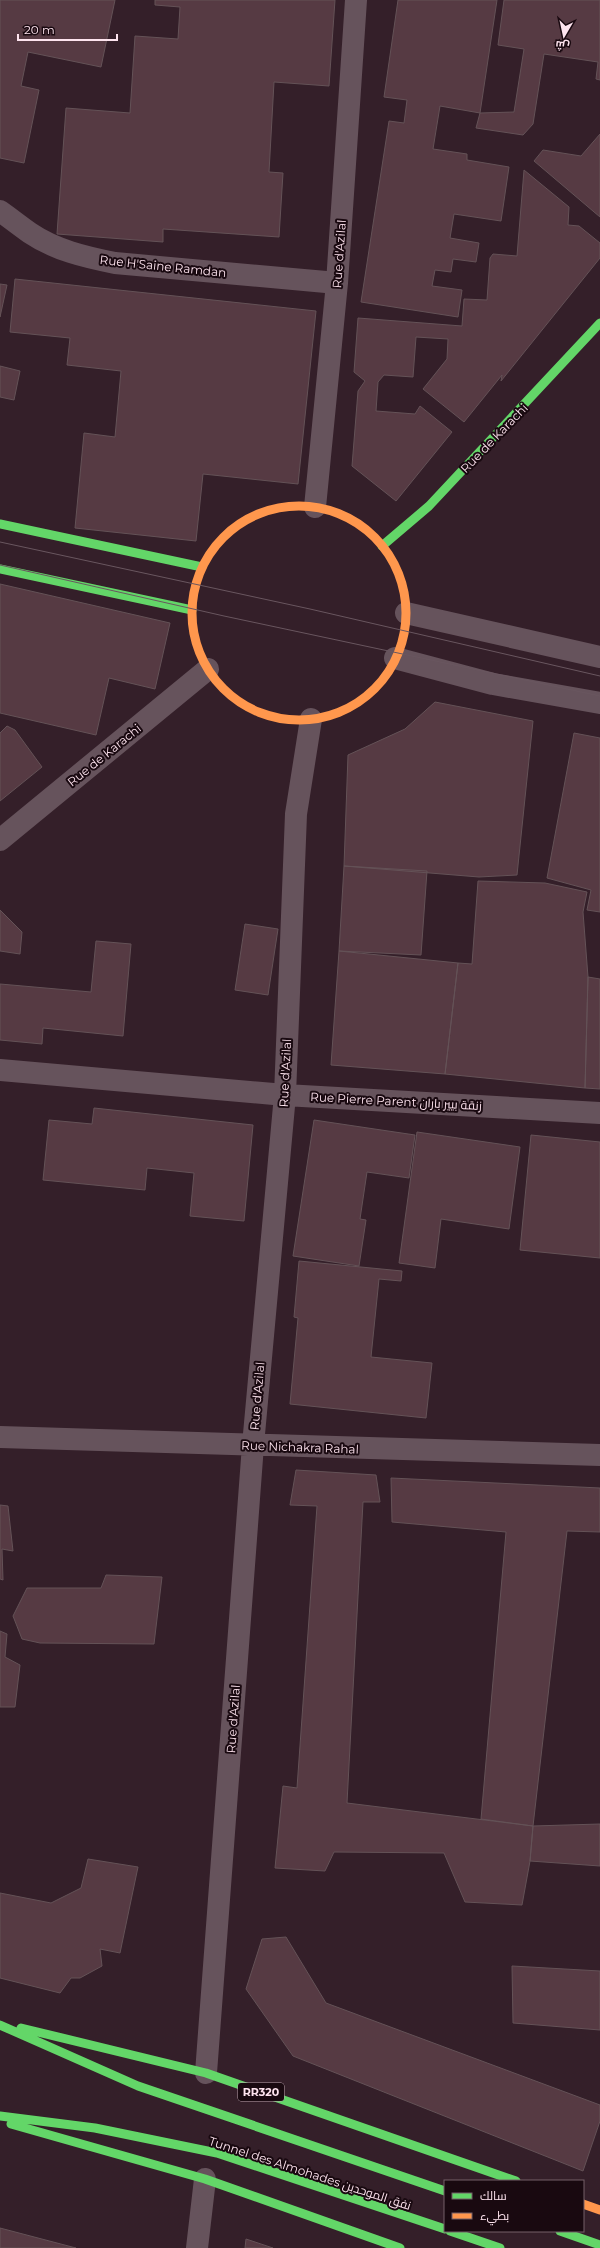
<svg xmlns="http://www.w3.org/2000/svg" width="600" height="2248" font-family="Montserrat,Cairo,sans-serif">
<rect width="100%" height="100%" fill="#341f29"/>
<path fill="#563a43" stroke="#645257" d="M0 0H115L101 67 28 52 21 86 39 90 24 163 0 158Z
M155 0H335L329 86 274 82 269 172 283 173 279 237 163 229V242L57 234 66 108 130 113 135 36 178 39 180 7 155 5Z
M398 0H497L480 113 440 106 433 149 467 154V160L509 167 501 221 454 214 450 238 479 243 476 262 453 259 451 272 435 270 432 286 462 290 458 317 361 302 389 121 404 123 407 100 384 97Z
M504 0H600V80L596 79 598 62 544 54 533 124 523 135 476 128 480 113 514 112 524 49 498 45Z
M600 134V217L534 161 543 150 581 156Z
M524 170 569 207 568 225 579 226 600 243V258L501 381 502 375 464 422 423 389 447 359 448 339 416 337 413 377 384 375 378 382 376 411 415 414 420 406 452 432 396 501 352 466 358 391 365 381 354 372 358 318 462 326 464 299 487 300 490 258 493 254 517 256Z
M15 279 316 311 298 484 203 474 196 541 75 528 84 433 115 437 121 371 67 365 70 338 10 332Z
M0 284 7 285 0 317Z
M0 366 20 371 14 400 0 397Z
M0 584 170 623 155 689 109 678 96 735 0 713Z
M435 702 533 721 517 875 479 877 344 866 348 755 405 729Z
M7 726 15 730 42 767 0 801V733Z
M574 733 600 738V912L587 910 591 890 547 878Z
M344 866 427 871 421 955 339 951Z
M478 881 545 883 587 892 583 912 588 977 585 1088 445 1074 458 963 472 964Z
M0 910 22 932 20 954 0 951Z
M245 924 278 929 268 995 235 990Z
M96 941 131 944 123 1036 43 1028 42 1044 0 1040V984L91 992Z
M339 951 458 963 445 1074 331 1065Z
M588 977 600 979V1089L585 1088Z
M94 1108 253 1125 244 1221 190 1216 194 1173 147 1168 145 1190 43 1180 49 1120 92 1124Z
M314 1120 415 1135 409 1178 367 1172 360 1219 366 1220 359 1266 293 1256Z
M417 1132 520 1147 509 1229 441 1219 435 1268 399 1263Z
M531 1135 600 1142V1258L520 1250Z
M299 1261 402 1271 401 1281 379 1279 371 1357 432 1363 426 1418 290 1404 298 1318 294 1317Z
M296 1470 376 1475 380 1502H363L347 1803 533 1826 530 1861 522 1905 465 1902 444 1853 334 1852 325 1871 275 1868 283 1786 297 1788 317 1506 290 1505Z
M391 1478 600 1488V1532L567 1531 533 1826 481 1819 506 1532 392 1522Z
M0 1505 8 1506 13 1551 2 1549 3 1580 0 1579Z
M106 1575 162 1577 154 1644 40 1643 22 1639 13 1616 27 1588H101Z
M0 1631 7 1634 5 1657 20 1665 15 1707H0Z
M600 1824V1866L530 1861 533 1826Z
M88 1859 138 1867 120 1953 100 1949 102 1966 80 1978H71L60 1993 0 1978V1893L51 1903 81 1888Z
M286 1937 326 2003 600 2105V2121L583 2171 293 2056 246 1989 262 1939Z
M512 1966 600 1971V2030L513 2023Z
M0 2228 76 2248H0Z
M246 2239 273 2248H245Z"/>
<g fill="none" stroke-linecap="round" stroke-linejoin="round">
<path stroke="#66535c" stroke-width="22" d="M0 211C10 218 20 226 30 233 55 250 85 257 115 263L337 283
M315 507 337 283 356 0
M406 613 600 657
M395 658 493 684 600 703
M0 840 208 669
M0 1070 285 1095 600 1113
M0 1437 600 1455
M206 2073 253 1445 285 1095 296 814 311 719
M197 2248 205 2179"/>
<path stroke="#63d668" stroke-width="9" d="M0 524 202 567
M382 546 429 506 600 323
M0 569 192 610
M0 2025 138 2086 445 2191
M21 2028 206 2073 516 2181
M0 2116 95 2128 217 2153 445 2229
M11 2124 205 2179 400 2248
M450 2231 500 2248
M560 2231 600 2245"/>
<path stroke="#ff974d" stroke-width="9" d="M192 613a107 107 0 1 1 214 0a107 107 0 1 1-214 0Z
M583 2204 600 2210"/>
<path stroke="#69565f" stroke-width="1" d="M0 542 310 609 600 676
M0 565 224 616 600 696"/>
</g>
<g text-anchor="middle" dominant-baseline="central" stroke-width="4" stroke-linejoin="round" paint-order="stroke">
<rect fill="#190910" stroke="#b9a2ac" stroke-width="1" x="238" y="2083" width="46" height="18" rx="3"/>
<g font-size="11" font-weight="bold" fill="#fee4ef">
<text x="261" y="2092">RR320</text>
</g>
<g font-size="12" fill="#fee4ef" stroke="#190910">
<text transform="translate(339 254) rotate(-86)">Rue d'Azilal</text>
<text transform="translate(163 266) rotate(6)">Rue H'Saine Ramdan</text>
<text transform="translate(494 438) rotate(-46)">Rue de Karachi</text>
<text transform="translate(104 755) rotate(-39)">Rue de Karachi</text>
<text transform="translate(285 1073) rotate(-87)">Rue d'Azilal</text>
<text transform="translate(396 1101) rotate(3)">Rue Pierre Parent زنقة بيير باران</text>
<text transform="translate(257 1396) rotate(-85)">Rue d'Azilal</text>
<text transform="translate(300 1447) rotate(2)">Rue Nichakra Rahal</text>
<text transform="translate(233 1719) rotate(-86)">Rue d'Azilal</text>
<text transform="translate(310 2173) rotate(18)">Tunnel des Almohades نفق الموحدين</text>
</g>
</g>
<rect x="444" y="2180" width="140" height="52" fill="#190910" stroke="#756169"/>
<rect x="452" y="2193" width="20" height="6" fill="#63d668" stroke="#756169"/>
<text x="480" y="2200" font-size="12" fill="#fee4ef">سالك</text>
<rect x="452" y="2213" width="20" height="6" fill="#ff974d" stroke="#756169"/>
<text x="480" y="2220" font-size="12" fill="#fee4ef">بطيء</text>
<g transform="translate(564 36) rotate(189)" stroke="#190910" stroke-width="3" paint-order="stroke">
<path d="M0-3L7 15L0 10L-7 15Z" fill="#fee4ef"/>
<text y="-6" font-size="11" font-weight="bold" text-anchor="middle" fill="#fee4ef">ش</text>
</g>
<path d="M18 34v6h99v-6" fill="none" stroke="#fee4ef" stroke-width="2"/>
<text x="24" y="34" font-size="12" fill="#fee4ef" stroke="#190910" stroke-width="3" paint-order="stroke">20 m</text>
</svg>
